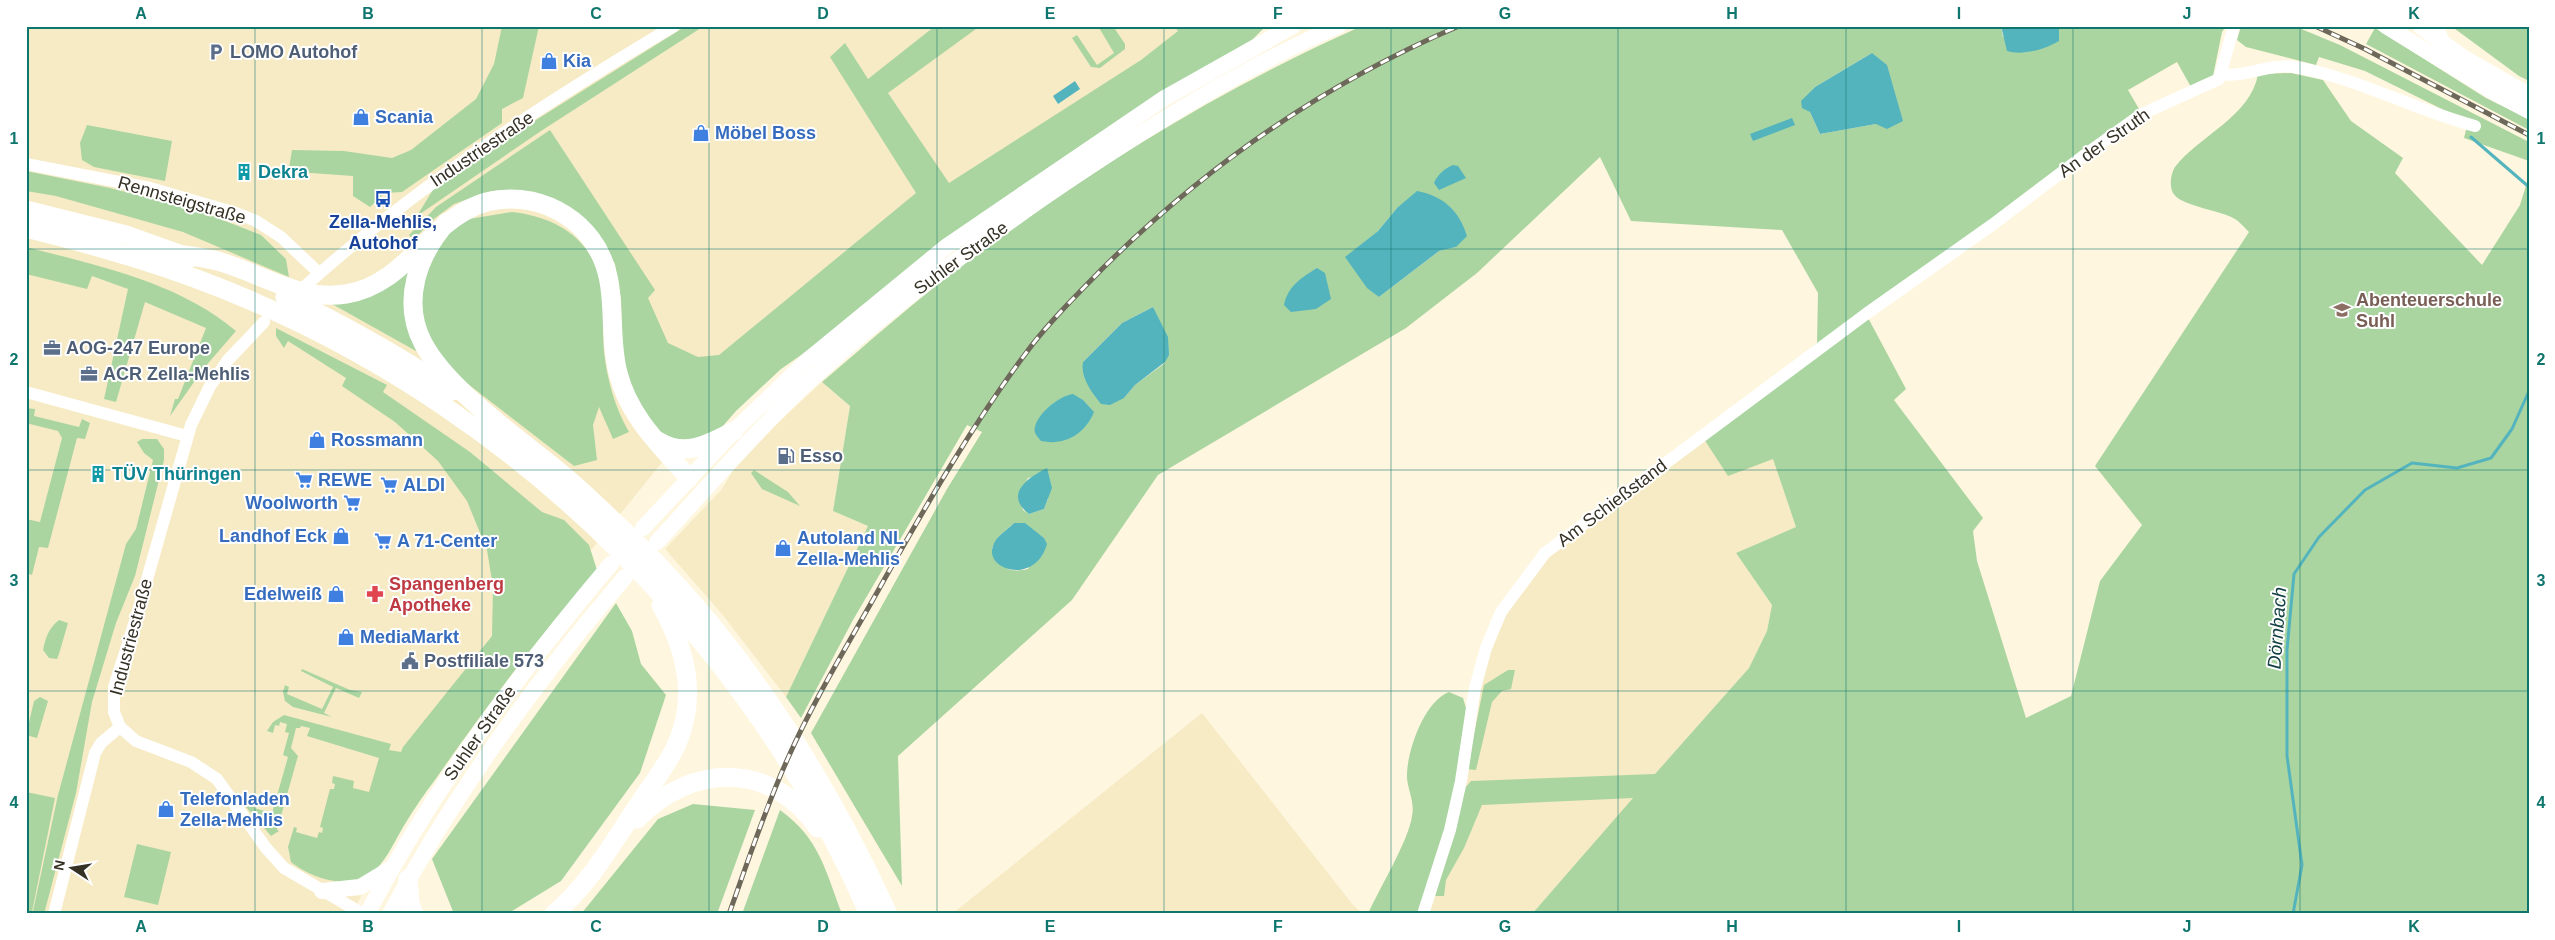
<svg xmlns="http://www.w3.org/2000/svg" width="2555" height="940" font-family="Arial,sans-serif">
<rect width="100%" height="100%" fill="#fef6de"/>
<path fill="#f7ebc5" d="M26 26H1264L706 408 469 701 423 774 352 914H26Z
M822 382 850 406 833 511 868 526 786 697 722 614 665 549 722 489 741 457Z
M1702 436 1773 459 1796 527 1736 553 1772 605 1767 631 1749 668 1532 914H1423L1486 648 1545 553Z
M1202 713 1353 905 1363 914H952Z"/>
<path fill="#aad5a1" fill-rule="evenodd" d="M502 26H539L523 98 502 109V123L402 192 385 193 370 207 353 196V176L297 172 291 171 289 168 292 150 344 151 392 158 411 150 476 99 494 64Z
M686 26H704L541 131 417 216 434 188 485 152Z
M935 26H980L888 93 949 183 1141 60 1178 31 1174 26H1266L1250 42 781 369 736 411 715 435 687 444 657 431 630 387 622 356 621 299 615 264 596 231 567 206 535 192 515 190 491 191 454 204 435 218 413 240 409 235 436 207 550 130 655 290 648 298 668 343 698 357 719 355 916 193 830 57 845 43 868 79Z
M1098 26H1113L1125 44V49L1100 68 1091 67 1072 38 1077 35 1097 65 1114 53Z
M1362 26H2001L2003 37 2060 28 2059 26H2226L2222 32 2213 76 2191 87 2177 62 2128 90 2142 114 1866 314 1906 389 1894 400 1983 518 1973 531 1977 561 2026 718 2071 696 2100 581 2142 525 2095 466 2249 232C2245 228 2240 222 2235 219 2220 210 2180 206 2173 193 2169 186 2171 173 2175 167 2199 136 2251 116 2258 74L2291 73 2323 80 2351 121 2403 158 2395 173 2482 265 2520 205 2529 176V914H1532L1633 798 1482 805 1464 848 1446 880 1444 896H1435L1465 788 1471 781 1655 774 1749 668 1767 631 1772 605 1736 553 1796 527 1773 459 1728 476 1702 436 1817 343 1818 293 1782 230 1631 221 1600 157 1477 273 1406 328 1158 475 1072 600 898 756 902 886 811 733 947 489 982 432 967 425 853 620 801 718 786 697 868 526 833 511 850 406 822 382C869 342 915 301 964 264 1088 171 1221 88 1362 26ZM1872 53 1876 124 1820 134 1810 112 1801 102 1815 87ZM1397 208 1456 247 1439 251 1379 297 1346 257 1378 231ZM1153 307 1165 363 1135 385 1124 398 1083 362 1122 323ZM1036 476 1048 499 1044 509 1029 514 1023 510 1019 496 1028 478ZM1014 523 1034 531 1044 538 1028 569C1005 574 1003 566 992 548L999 536Z
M2241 26H2294L2340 45 2529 142V161L2464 138 2468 122 2365 71 2319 57 2316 65 2246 47 2237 40Z
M2451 26H2529V81L2519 76Z
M2375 28 2486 98 2529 119V130L2366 44Z
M87 125 172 141 165 181 94 167 82 160 80 143Z
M26 171 110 188 197 210 261 235 286 259 289 277 183 232 56 196 26 191Z
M512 212C558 217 596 241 602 290 605 310 602 331 604 352 607 379 615 408 629 432L613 439 599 407 593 425 597 460 574 466 464 381 431 346 420 310 423 275 445 235 463 220Z
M26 247C99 266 178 282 236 331L204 368 170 416 175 399H178L206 328 145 302 116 402 104 399 128 289 92 276 87 289 26 274Z
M412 261 419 349 416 351 332 304Z
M276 328 387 385 383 392 470 452 542 512 564 520 589 545 597 570C539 636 485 708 435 780 424 794 414 809 405 824 395 840 385 865 368 876 347 890 309 877 291 862L288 847 294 827 297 828 296 832 317 838 319 832 322 833 323 828 320 827 330 789H334L335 784 332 783 333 776 354 781 353 788 369 792 379 758 307 736 310 728 301 726 300 728H296L291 748 298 756 277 830 279 831 271 836 246 807 247 803 255 806 254 808 272 813 288 757 283 755 289 733 285 732 287 724 280 722 279 726 275 725 273 733 267 731 273 722 284 715 391 744 389 750 401 752 403 747 492 636 493 587 487 550 467 501 438 461 395 422 342 386 346 378 288 341 284 348 276 336Z
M26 408 35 409 34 416 79 427 82 419 90 423 85 439 77 438 48 548 39 547 32 575 26 573V519L40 522 62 438 58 431 26 423Z
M142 439H157L164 449V460L135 576 116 623 92 702 76 793 44 914H26V792L55 798 32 912 37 913 33 911 58 795 126 544 136 529 153 460 144 453 137 442Z
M754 470 788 492 800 506 762 489 751 473Z
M616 603 632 631 641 664 666 695 640 773 561 881 507 914H454L432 859Z
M59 620 68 623 59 654 57 659 49 658 43 650C46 637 48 629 59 620Z
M302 669 350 690 362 692 359 698 336 688 324 713 332 717 293 707 285 701 283 692 285 685 289 687 287 694 322 709 333 687 301 671Z
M1508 670H1515L1511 689 1502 691 1492 702 1476 770 1467 769 1484 685Z
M1449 692 1463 698 1466 708 1461 781 1423 914H1368C1379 889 1409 840 1412 816 1415 803 1408 790 1407 778 1406 753 1424 701 1449 692Z
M40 697 48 701 37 738 26 735 34 701Z
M693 804 755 810 717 914H581L658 819Z
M780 810C820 839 825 870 842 914H742Z
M137 844 171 852 158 905 124 897Z"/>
<path fill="#54b4be" d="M2001 26H2059V41C2046 49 2022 56 2007 51Z
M1872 53 1887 65 1903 121 1887 129 1876 124 1820 134 1810 112 1802 108 1801 101 1815 87Z
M1075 81 1080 89 1058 104 1053 96Z
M1792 118 1795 125 1753 141 1750 134Z
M1453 165 1458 166 1466 178 1439 190 1434 183C1438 174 1444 169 1453 165Z
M1417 191C1443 196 1459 210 1467 236L1456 247 1439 251 1379 297 1367 288 1345 257 1378 231 1397 208Z
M1317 268 1325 273 1331 299 1316 309 1291 312 1284 305C1288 286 1301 278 1317 268Z
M1153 307 1168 337 1169 355 1165 362 1135 385 1124 398 1110 405 1101 404C1092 393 1080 377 1083 362L1122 323Z
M1073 394 1083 400 1094 412C1085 434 1065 446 1041 441 1038 437 1033 433 1035 427 1038 413 1059 396 1073 394Z
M1047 468 1052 488 1044 509 1029 514C1003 494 1029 477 1047 468Z
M1014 523H1025L1044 538 1047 544C1035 586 984 570 993 546 996 536 1006 531 1014 523Z"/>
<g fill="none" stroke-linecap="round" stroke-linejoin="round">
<path stroke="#54b4be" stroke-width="3" d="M2471 137 2529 187
M2293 914 2302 865 2287 756V650L2294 574 2319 537 2365 490 2412 463 2457 468 2491 458 2512 429 2529 391"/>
<path stroke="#fff" stroke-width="12" d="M2438 26 2444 43
M2222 74C2245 78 2269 63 2294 67 2356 77 2414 110 2475 126
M26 164 150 188 236 213 256 221 281 237 319 273
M303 288C416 186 543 104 674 26
M264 322 228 360 210 386 191 425 136 618 114 687V712L120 727 136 741 191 762 217 779 266 848 284 868 363 914
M26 392 187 436
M54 914 95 753 101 743 120 727
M1423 914 1450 830 1461 781 1475 688 1486 648 1501 612 1545 553 1866 314 1992 225 2082 157 2142 114 2219 79 2234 26"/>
<path stroke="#fff" stroke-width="16" d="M2386 26 2495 93 2529 111
M2420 26 2464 58 2529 95
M643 528 734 431 808 360 947 246 1163 99 1293 26
M657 542C705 490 751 436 802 388 877 317 959 257 1043 198 1137 134 1234 72 1338 26
M322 891 360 887 390 869
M367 914C434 787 519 673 611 564
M390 914C454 793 536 681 625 577"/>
<path stroke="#fff" stroke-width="19" d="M26 210 126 235 190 258
M447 222C418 255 401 301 423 343 448 391 522 440 563 475 586 494 607 515 628 535 740 642 824 774 888 914
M26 228C102 247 175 268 247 299 521 415 750 641 869 914
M179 254C195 257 212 258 227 264 267 277 303 301 346 294 422 282 438 184 531 201 555 206 577 220 591 239 622 280 606 327 618 373 629 417 661 446 689 478
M285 297C343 324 399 356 452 391
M658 441C685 458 709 444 734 431
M637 819C692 763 771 761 818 828
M408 879 410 904 414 914
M554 914C586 887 608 851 631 816 645 793 664 771 676 746 698 698 686 649 661 605"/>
<g stroke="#6d6859" stroke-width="5">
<path id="rail" d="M2315 26 2365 49 2529 135
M729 914C748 861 765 809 788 758 815 697 852 638 884 580 928 502 973 424 1026 353 1048 323 1076 296 1102 269 1205 167 1325 83 1459 26"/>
</g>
<use href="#rail" stroke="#fff" stroke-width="3" stroke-dasharray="9" stroke-linecap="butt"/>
</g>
<path fill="none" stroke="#0f766e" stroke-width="1" stroke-opacity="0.55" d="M255 26V914M482 26V914M709 26V914M937 26V914M1164 26V914M1391 26V914M1618 26V914M1846 26V914M2073 26V914M2300 26V914M26 249H2529M26 470H2529M26 691H2529"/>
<defs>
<g id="parking-bare" transform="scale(1.35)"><path d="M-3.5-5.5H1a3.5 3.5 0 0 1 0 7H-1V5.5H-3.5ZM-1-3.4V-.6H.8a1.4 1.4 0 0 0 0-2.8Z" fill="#5c6f8a" stroke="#fff" stroke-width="2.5" paint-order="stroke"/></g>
<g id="shop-bare" transform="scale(1.35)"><path d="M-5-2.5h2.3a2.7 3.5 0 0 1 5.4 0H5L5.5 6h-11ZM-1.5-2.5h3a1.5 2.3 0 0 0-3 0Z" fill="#3f7fe0" stroke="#fff" stroke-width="2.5" paint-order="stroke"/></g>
<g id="building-bare" transform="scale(1.35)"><path d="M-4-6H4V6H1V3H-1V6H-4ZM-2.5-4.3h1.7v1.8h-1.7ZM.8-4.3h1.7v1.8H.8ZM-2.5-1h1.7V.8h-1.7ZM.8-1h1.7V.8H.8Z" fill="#0f9aa8" stroke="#fff" stroke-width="2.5" paint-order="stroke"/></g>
<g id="bus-bare" transform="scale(1.35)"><path d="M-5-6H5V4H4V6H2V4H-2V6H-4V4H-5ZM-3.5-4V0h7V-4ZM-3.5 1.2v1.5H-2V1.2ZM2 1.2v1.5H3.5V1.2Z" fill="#1a4fb4" stroke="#fff" stroke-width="2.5" paint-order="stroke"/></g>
<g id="school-bare" transform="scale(1.35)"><path d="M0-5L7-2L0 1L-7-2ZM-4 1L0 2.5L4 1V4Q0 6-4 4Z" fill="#8d6e63" stroke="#fff" stroke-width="2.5" paint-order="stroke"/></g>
<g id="office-bare" transform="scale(1.35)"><path d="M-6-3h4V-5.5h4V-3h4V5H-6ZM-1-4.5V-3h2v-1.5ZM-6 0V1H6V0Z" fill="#5c6f8a" stroke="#fff" stroke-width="2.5" paint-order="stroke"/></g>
<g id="fuel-bare" transform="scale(1.35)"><path d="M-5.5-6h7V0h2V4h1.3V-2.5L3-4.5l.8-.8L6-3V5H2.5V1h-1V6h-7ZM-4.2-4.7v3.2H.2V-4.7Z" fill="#5c6f8a" stroke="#fff" stroke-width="2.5" paint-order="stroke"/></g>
<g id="supermarket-bare" transform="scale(1.35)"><path d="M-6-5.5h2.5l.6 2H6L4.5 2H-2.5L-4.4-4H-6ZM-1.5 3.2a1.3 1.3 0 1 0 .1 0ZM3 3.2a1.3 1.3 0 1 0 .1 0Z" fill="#3f7fe0" stroke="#fff" stroke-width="2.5" paint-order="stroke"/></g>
<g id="pharmacy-bare" transform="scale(1.35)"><path d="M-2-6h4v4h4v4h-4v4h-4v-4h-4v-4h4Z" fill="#e0444e" stroke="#fff" stroke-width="2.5" paint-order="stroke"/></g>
<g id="civic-bare" transform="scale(1.35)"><path d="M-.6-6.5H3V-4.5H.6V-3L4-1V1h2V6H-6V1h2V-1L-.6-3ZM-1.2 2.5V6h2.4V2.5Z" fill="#5c6f8a" stroke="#fff" stroke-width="2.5" paint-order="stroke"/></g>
</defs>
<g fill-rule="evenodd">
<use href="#parking-bare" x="216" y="52"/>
<use href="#shop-bare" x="549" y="61"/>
<use href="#shop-bare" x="361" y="117"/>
<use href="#shop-bare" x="701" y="133"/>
<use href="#building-bare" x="244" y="172"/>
<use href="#bus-bare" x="383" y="199"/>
<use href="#school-bare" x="2342" y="310"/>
<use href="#office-bare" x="52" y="348"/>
<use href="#office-bare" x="89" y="374"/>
<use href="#shop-bare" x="317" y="440"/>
<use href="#fuel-bare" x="786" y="456"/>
<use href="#building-bare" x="98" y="474"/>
<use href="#supermarket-bare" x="304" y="480"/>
<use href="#supermarket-bare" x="389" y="485"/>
<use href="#supermarket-bare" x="352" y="503"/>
<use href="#shop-bare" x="341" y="536"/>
<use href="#supermarket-bare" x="383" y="541"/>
<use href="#shop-bare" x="783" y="548"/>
<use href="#shop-bare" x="336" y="594"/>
<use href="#pharmacy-bare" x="375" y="594"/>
<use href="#shop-bare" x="346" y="637"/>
<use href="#civic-bare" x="410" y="661"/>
<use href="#shop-bare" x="166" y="809"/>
</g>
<g text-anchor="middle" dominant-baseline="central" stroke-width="4" stroke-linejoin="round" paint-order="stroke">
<g font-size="18" font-weight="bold" fill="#4e5e75" stroke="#fff" text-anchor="start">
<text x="230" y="52">LOMO Autohof</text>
<text x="66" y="348">AOG-247 Europe</text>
<text x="103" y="374">ACR Zella-Mehlis</text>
<text x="800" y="456">Esso</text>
<text x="424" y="661">Postfiliale 573</text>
</g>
<g font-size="18" font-weight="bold" fill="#366cbe" stroke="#fff" text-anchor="start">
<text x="563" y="61">Kia</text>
<text x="375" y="117">Scania</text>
<text x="715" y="133">Möbel Boss</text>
<text x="331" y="440">Rossmann</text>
<text x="318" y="480">REWE</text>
<text x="403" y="485">ALDI</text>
<text x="338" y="503" text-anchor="end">Woolworth</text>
<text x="327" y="536" text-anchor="end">Landhof Eck</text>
<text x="797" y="538">Autoland NL<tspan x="797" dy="21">Zella-Mehlis</tspan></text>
<text x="397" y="541">A 71-Center</text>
<text x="322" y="594" text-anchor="end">Edelweiß</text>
<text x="360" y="637">MediaMarkt</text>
<text x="180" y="799">Telefonladen<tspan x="180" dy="21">Zella-Mehlis</tspan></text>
</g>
<g font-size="18" fill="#353125" stroke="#fff">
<text transform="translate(2104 143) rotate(-35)">An der Struth</text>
<text transform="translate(482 149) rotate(-34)">Industriestraße</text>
<text transform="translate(182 200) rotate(16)">Rennsteigstraße</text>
<text transform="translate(961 258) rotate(-36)">Suhler Straße</text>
<text transform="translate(1612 503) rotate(-37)">Am Schießstand</text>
<text transform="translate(131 637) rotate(-75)">Industriestraße</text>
<text transform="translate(480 733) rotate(-55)">Suhler Straße</text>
</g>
<g font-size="18" font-weight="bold" fill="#0d838f" stroke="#fff" text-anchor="start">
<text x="258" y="172">Dekra</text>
<text x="112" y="474">TÜV Thüringen</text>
</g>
<g font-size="18" font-weight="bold" fill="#164399" stroke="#fff">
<text x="383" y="222">Zella-Mehlis,<tspan x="383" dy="21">Autohof</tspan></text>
</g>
<g font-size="18" font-weight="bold" fill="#785e54" stroke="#fff" text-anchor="start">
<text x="2356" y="300">Abenteuerschule<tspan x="2356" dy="21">Suhl</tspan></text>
</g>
<g font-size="18" font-weight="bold" fill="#be3a42" stroke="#fff" text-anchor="start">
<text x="389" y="584">Spangenberg<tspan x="389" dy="21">Apotheke</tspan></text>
</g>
<g font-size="19" font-style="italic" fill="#144145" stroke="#fff">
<text transform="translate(2277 628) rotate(-86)">Dörnbach</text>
</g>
</g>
<rect width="2555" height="940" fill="none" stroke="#ffffff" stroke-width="55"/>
<g transform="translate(72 868) rotate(282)" stroke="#ffffff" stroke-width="4" paint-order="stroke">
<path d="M0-4L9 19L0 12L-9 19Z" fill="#353125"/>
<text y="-8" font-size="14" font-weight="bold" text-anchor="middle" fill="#353125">N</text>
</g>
<rect x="28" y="28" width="2500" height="884" fill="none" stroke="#0f766e" stroke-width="2"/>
<g font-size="16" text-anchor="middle" font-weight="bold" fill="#0f766e">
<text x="141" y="19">A</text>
<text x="368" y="19">B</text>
<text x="596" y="19">C</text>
<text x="823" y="19">D</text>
<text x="1050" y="19">E</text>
<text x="1278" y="19">F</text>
<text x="1505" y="19">G</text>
<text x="1732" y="19">H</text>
<text x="1959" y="19">I</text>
<text x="2187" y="19">J</text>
<text x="2414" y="19">K</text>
<text x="14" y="144">1</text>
<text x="2541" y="144">1</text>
<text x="14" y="365">2</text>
<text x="2541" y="365">2</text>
<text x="14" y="586">3</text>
<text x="2541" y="586">3</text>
<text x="14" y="808">4</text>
<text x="2541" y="808">4</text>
<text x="141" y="932">A</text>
<text x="368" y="932">B</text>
<text x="596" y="932">C</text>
<text x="823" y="932">D</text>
<text x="1050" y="932">E</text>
<text x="1278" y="932">F</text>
<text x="1505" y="932">G</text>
<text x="1732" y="932">H</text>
<text x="1959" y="932">I</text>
<text x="2187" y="932">J</text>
<text x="2414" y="932">K</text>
</g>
</svg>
